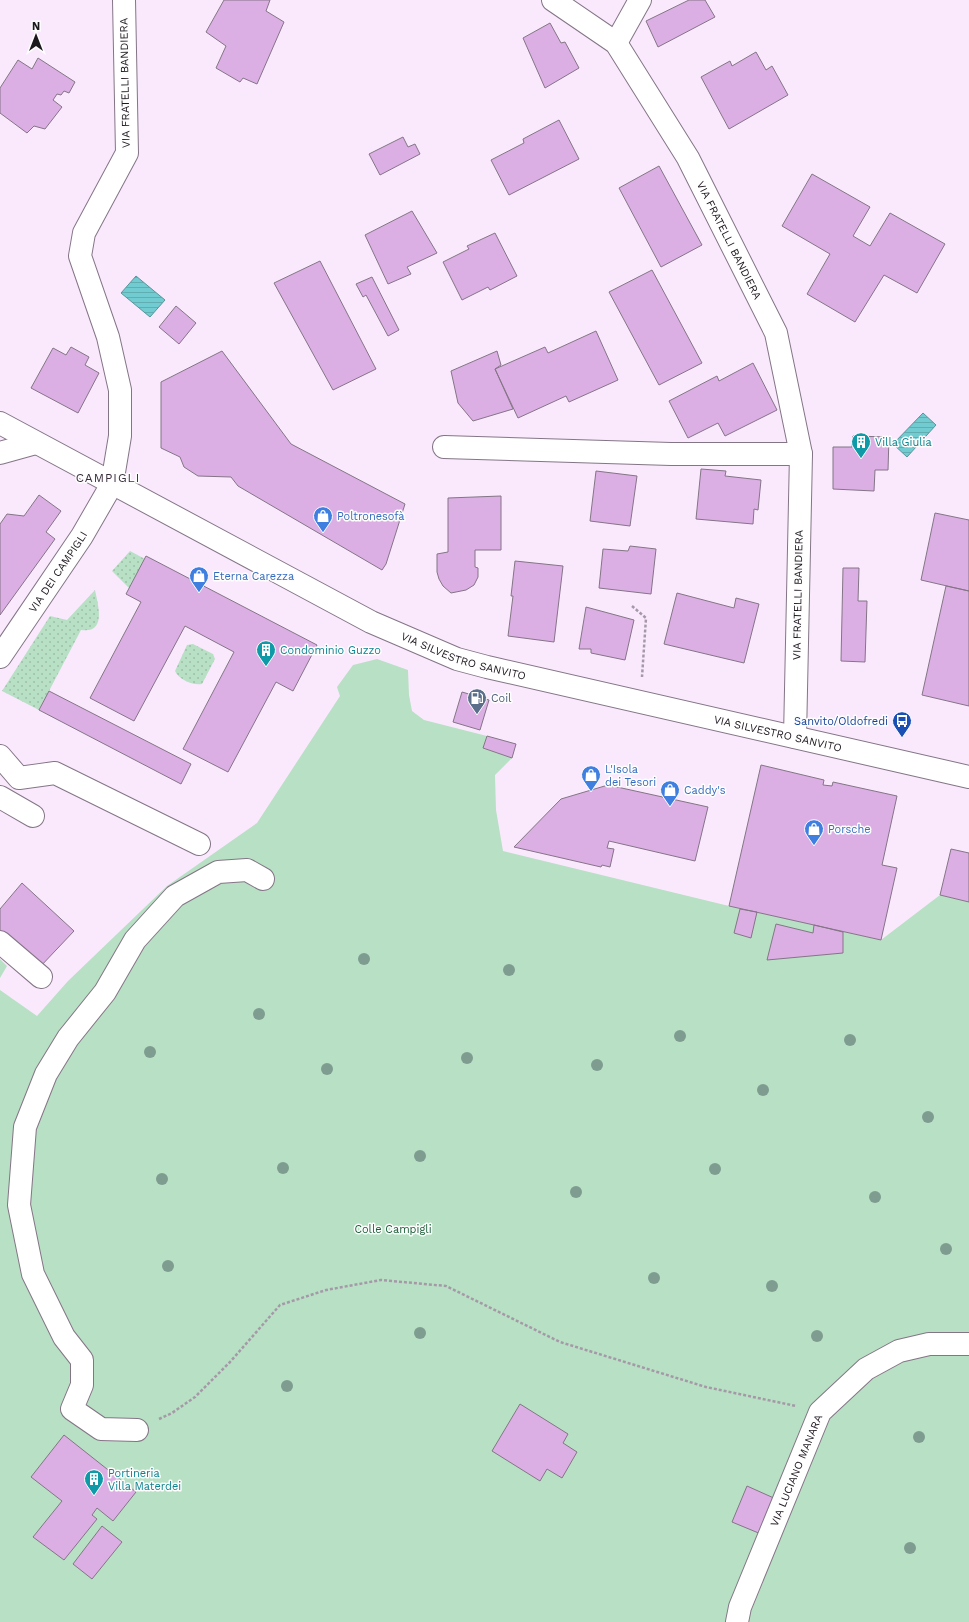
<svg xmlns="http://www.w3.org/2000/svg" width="969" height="1622" font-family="'Work Sans',sans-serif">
<defs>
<pattern id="grass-dots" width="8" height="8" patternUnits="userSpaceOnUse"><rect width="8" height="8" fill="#b8e0c4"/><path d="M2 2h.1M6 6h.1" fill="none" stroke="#9ebfa8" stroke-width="1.8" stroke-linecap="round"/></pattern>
<pattern id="water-rules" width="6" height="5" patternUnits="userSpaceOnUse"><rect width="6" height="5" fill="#70ccd0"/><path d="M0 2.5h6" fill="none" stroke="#61aeb2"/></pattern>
</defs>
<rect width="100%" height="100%" fill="#fae9fd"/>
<path fill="url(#grass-dots)" d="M130 551 145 559 129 588 112 571Z
M95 590C98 605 107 634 81 630L39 710 2 691 50 616 67 620Z
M193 644 213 654 215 659 202 684C193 686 178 679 175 671L187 645Z"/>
<path fill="#b8e0c4" d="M377 659 408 670 409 695 412 711 424 720 487 736 483 748 512 758 495 775 496 810 503 851 729 906 881 940 940 895 969 902V1622H0V990L37 1016 68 981 167 886 257 823 340 696 337 687 353 665Z
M0 959 7 966 0 978Z"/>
<path fill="url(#water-rules)" stroke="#57969b" d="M136 276 165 300 150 317 121 293Z
M923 413 936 425 907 457 893 444Z"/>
<path fill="#dcafe4" stroke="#847586" d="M224 0H270L266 11 284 22 257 84 243 78 240 82 216 68 226 46 206 32Z
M689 0H705L715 17 658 47 646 21Z
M550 23 561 43 565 42 579 68 545 88 523 38Z
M756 52 766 70 772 66 788 95 729 129 701 77 730 61 732 66Z
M38 58 75 82 69 93 64 91 61 95 57 94 53 100 62 107 45 129 34 126 27 133 0 113V88L18 60 32 69Z
M559 120 579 159 509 195 491 160 524 143 523 139Z
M403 137 408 147 415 144 420 154 380 175 369 154Z
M659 166 702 245 661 267 619 188Z
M812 174 870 207 853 236 870 246 890 213 945 244 917 293 884 275 855 322 807 294 830 254 782 226Z
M412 211 437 253 407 267 411 274 388 284 365 235Z
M495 233 517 276 490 290 488 287 462 300 443 262 469 249 467 246Z
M320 261 376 369 333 390 274 283Z
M652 270 702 363 659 385 609 292Z
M372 277 399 330 388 336 366 295 363 297 356 284Z
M176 306 196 323 179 344 159 327Z
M596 331 618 380 569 402 566 396 518 418 495 369 545 347 548 353Z
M71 347 89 357 85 365 99 373 78 413 31 388 53 348 66 355Z
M222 351 291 444 405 504 386 564 382 570 238 486 231 477 198 476 184 467 180 457 161 448V382Z
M497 351 501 365 495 369 513 409 473 421 458 403 451 371Z
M753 363 777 410 725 436 718 423 688 438 669 401 717 376 719 381Z
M853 436 889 437 888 470H875L874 491 833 489V447H852Z
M701 469 726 471 725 476 761 480 758 510 754 509 753 524 696 519Z
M596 471 637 476 630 526 590 521Z
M39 495 61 511 46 532 55 539 0 615V524L7 514 24 516Z
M501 496V550H475V567L478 568V577L474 585 466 590 451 593 443 586 439 579 437 572V554L448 552V498Z
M935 513 969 520V591L921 580Z
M630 546 656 549 651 594 599 588 603 549 628 551Z
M146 556 317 645 293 691 276 682 228 772 183 749 234 652 185 626 134 721 90 698 141 602 126 594Z
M515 561 563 566 554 642 508 636 513 596H511Z
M843 568H859L858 601H867L865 662 841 661Z
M946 586 969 591V706L922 695Z
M677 593 734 608 736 598 759 604 744 663 664 644Z
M586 607 634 620 625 660 591 653V649H579Z
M49 691 191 764 181 784 39 710Z
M462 692 489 700 480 730 453 722Z
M487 736 516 744 512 758 483 748Z
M761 765 824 780 823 785 832 786 833 782 897 796 882 865 897 868 881 940 729 906Z
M608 785 708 807 695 861 609 841 607 848 614 849 610 867 602 865 601 867 514 847 561 799Z
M951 849 969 853V902L940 895Z
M22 883 74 931 39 968 0 931V909Z
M740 909 757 912 751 938 734 933Z
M776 924 813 933 814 925 843 932V953L767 960Z
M520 1404 568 1434 563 1443 577 1452 562 1478 547 1469 540 1481 492 1451Z
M64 1435 136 1492 113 1521 97 1508 92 1515 97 1519 64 1560 33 1537 62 1501 31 1477Z
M747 1486 776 1499 761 1534 732 1522Z
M102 1526 122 1542 92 1579 73 1564Z"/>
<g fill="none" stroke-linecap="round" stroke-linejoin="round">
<g stroke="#847586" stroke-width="24">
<g id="minor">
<path id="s1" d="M553 0 616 43 688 158 776 333 801 454 795 737"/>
<path d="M616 43 640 0"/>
<path d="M444 447 671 454H801"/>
<path d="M0 453 36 443"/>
<path id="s2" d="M0 657 82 536 112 484 120 436V390L108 337 80 256 84 233 127 153 124 0"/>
<path d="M0 756 19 778 55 773 199 844"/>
<path d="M0 797 33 816"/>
<path d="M0 942 41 977"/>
<path d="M137 1430 101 1429 72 1409 82 1385V1360L64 1337 33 1274 19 1205 25 1127 46 1074 68 1038 105 992 135 940 175 896 218 872 247 870 263 879"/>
<path id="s3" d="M737 1622 740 1607 820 1412 866 1369 899 1351 929 1344H969"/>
</g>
</g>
<g stroke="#847586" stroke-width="24">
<g id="major">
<path id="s4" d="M0 423 371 622 457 659 487 667 969 777"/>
</g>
</g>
<path stroke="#a599a8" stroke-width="2.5" stroke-dasharray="3 2" stroke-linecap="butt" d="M632 606 646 618 642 677
M159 1419 172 1413 195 1397 230 1362 280 1305 326 1290 381 1280 446 1286 560 1342 706 1387 796 1406"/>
<use href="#minor" stroke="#fff" stroke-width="22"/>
<use href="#major" stroke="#fff" stroke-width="22"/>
</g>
<g fill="#7e9d90">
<circle cx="364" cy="959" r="6"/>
<circle cx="509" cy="970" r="6"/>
<circle cx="259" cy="1014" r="6"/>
<circle cx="680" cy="1036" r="6"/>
<circle cx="850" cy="1040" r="6"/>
<circle cx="150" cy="1052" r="6"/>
<circle cx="467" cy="1058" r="6"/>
<circle cx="597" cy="1065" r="6"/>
<circle cx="327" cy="1069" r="6"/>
<circle cx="763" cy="1090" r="6"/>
<circle cx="928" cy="1117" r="6"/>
<circle cx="420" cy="1156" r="6"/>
<circle cx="283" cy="1168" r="6"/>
<circle cx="715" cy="1169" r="6"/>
<circle cx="162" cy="1179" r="6"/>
<circle cx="576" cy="1192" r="6"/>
<circle cx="875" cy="1197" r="6"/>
<circle cx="946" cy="1249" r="6"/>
<circle cx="168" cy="1266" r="6"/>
<circle cx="654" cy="1278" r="6"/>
<circle cx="772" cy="1286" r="6"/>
<circle cx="420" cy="1333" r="6"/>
<circle cx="817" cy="1336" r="6"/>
<circle cx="287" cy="1386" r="6"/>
<circle cx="919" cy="1437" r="6"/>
<circle cx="910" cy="1548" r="6"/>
</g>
<defs>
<g id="building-pin" transform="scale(1)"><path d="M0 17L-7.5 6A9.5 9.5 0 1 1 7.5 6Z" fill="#0f9aa8" stroke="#fdfdfd"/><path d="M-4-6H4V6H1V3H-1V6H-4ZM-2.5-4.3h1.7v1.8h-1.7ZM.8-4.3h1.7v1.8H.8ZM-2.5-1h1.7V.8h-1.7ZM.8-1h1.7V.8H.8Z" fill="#fff"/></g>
<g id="shop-pin" transform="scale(1)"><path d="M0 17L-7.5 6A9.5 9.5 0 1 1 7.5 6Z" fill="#3f7fe0" stroke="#fdfdfd"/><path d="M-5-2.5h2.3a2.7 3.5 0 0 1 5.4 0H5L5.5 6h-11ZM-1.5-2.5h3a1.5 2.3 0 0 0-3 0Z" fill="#fff"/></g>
<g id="fuel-pin" transform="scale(1)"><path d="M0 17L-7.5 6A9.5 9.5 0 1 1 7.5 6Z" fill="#5c6f8a" stroke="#fdfdfd"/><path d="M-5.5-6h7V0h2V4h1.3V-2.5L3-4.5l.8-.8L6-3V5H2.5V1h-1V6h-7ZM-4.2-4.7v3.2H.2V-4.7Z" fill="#fff"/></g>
<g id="bus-pin" transform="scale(1)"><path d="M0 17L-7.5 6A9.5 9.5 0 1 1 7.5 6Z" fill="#1a4fb4" stroke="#fdfdfd"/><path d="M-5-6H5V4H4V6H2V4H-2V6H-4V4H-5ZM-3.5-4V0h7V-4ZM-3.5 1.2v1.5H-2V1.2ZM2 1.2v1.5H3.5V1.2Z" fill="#fff"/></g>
</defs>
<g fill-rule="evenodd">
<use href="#building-pin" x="861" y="442"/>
<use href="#shop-pin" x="323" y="516"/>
<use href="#shop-pin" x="199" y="576"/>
<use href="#building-pin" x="266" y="650"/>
<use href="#fuel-pin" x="477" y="698"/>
<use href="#bus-pin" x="902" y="721"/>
<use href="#shop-pin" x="591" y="775"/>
<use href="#shop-pin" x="670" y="790"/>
<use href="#shop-pin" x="814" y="829"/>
<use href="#building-pin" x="94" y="1479"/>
</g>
<g text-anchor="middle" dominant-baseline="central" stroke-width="3" stroke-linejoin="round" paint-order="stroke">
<g font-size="11" fill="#1d171e" stroke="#fdfdfd">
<text transform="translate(125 83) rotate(-91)">VIA FRATELLI BANDIERA</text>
<text stroke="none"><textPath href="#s1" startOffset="304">VIA FRATELLI BANDIERA</textPath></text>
<text stroke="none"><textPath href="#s2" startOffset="103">VIA DEI CAMPIGLI</textPath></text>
<text transform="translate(798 595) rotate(-89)">VIA FRATELLI BANDIERA</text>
<text stroke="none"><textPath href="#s4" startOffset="520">VIA SILVESTRO SANVITO</textPath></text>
<text stroke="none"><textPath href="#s4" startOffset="844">VIA SILVESTRO SANVITO</textPath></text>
<text stroke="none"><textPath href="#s3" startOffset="163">VIA LUCIANO MANARA</textPath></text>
</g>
<g font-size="11" fill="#0d838f" stroke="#fdfdfd" text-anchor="start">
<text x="875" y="442">Villa Giulia</text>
<text x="280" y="650">Condominio Guzzo</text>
<text x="108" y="1473">Portineria<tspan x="108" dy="13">Villa Materdei</tspan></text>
</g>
<g font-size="11" fill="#366cbe" stroke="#fdfdfd" text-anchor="start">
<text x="337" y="516">Poltronesofà</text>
<text x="213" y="576">Eterna Carezza</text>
<text x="605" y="769">L'Isola<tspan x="605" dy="13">dei Tesori</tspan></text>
<text x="684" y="790">Caddy's</text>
<text x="828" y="829">Porsche</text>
</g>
<g font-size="11" fill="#4e5e75" stroke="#fdfdfd" text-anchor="start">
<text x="491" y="698">Coil</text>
</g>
<g font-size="11" fill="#164399" stroke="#fdfdfd" text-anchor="end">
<text x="888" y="721">Sanvito/Oldofredi</text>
</g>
<g font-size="11" fill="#195e37" stroke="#fdfdfd">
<text x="393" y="1229">Colle Campigli</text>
</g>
<g font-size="12" letter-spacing="1" fill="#382c3b" stroke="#fdfdfd">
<text x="108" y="478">CAMPIGLI</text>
</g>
</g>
<g transform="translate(36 36)" stroke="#fdfdfd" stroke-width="3" paint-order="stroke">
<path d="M0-3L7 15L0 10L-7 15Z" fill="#1d171e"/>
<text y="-6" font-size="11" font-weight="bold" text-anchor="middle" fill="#1d171e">N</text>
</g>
</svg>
